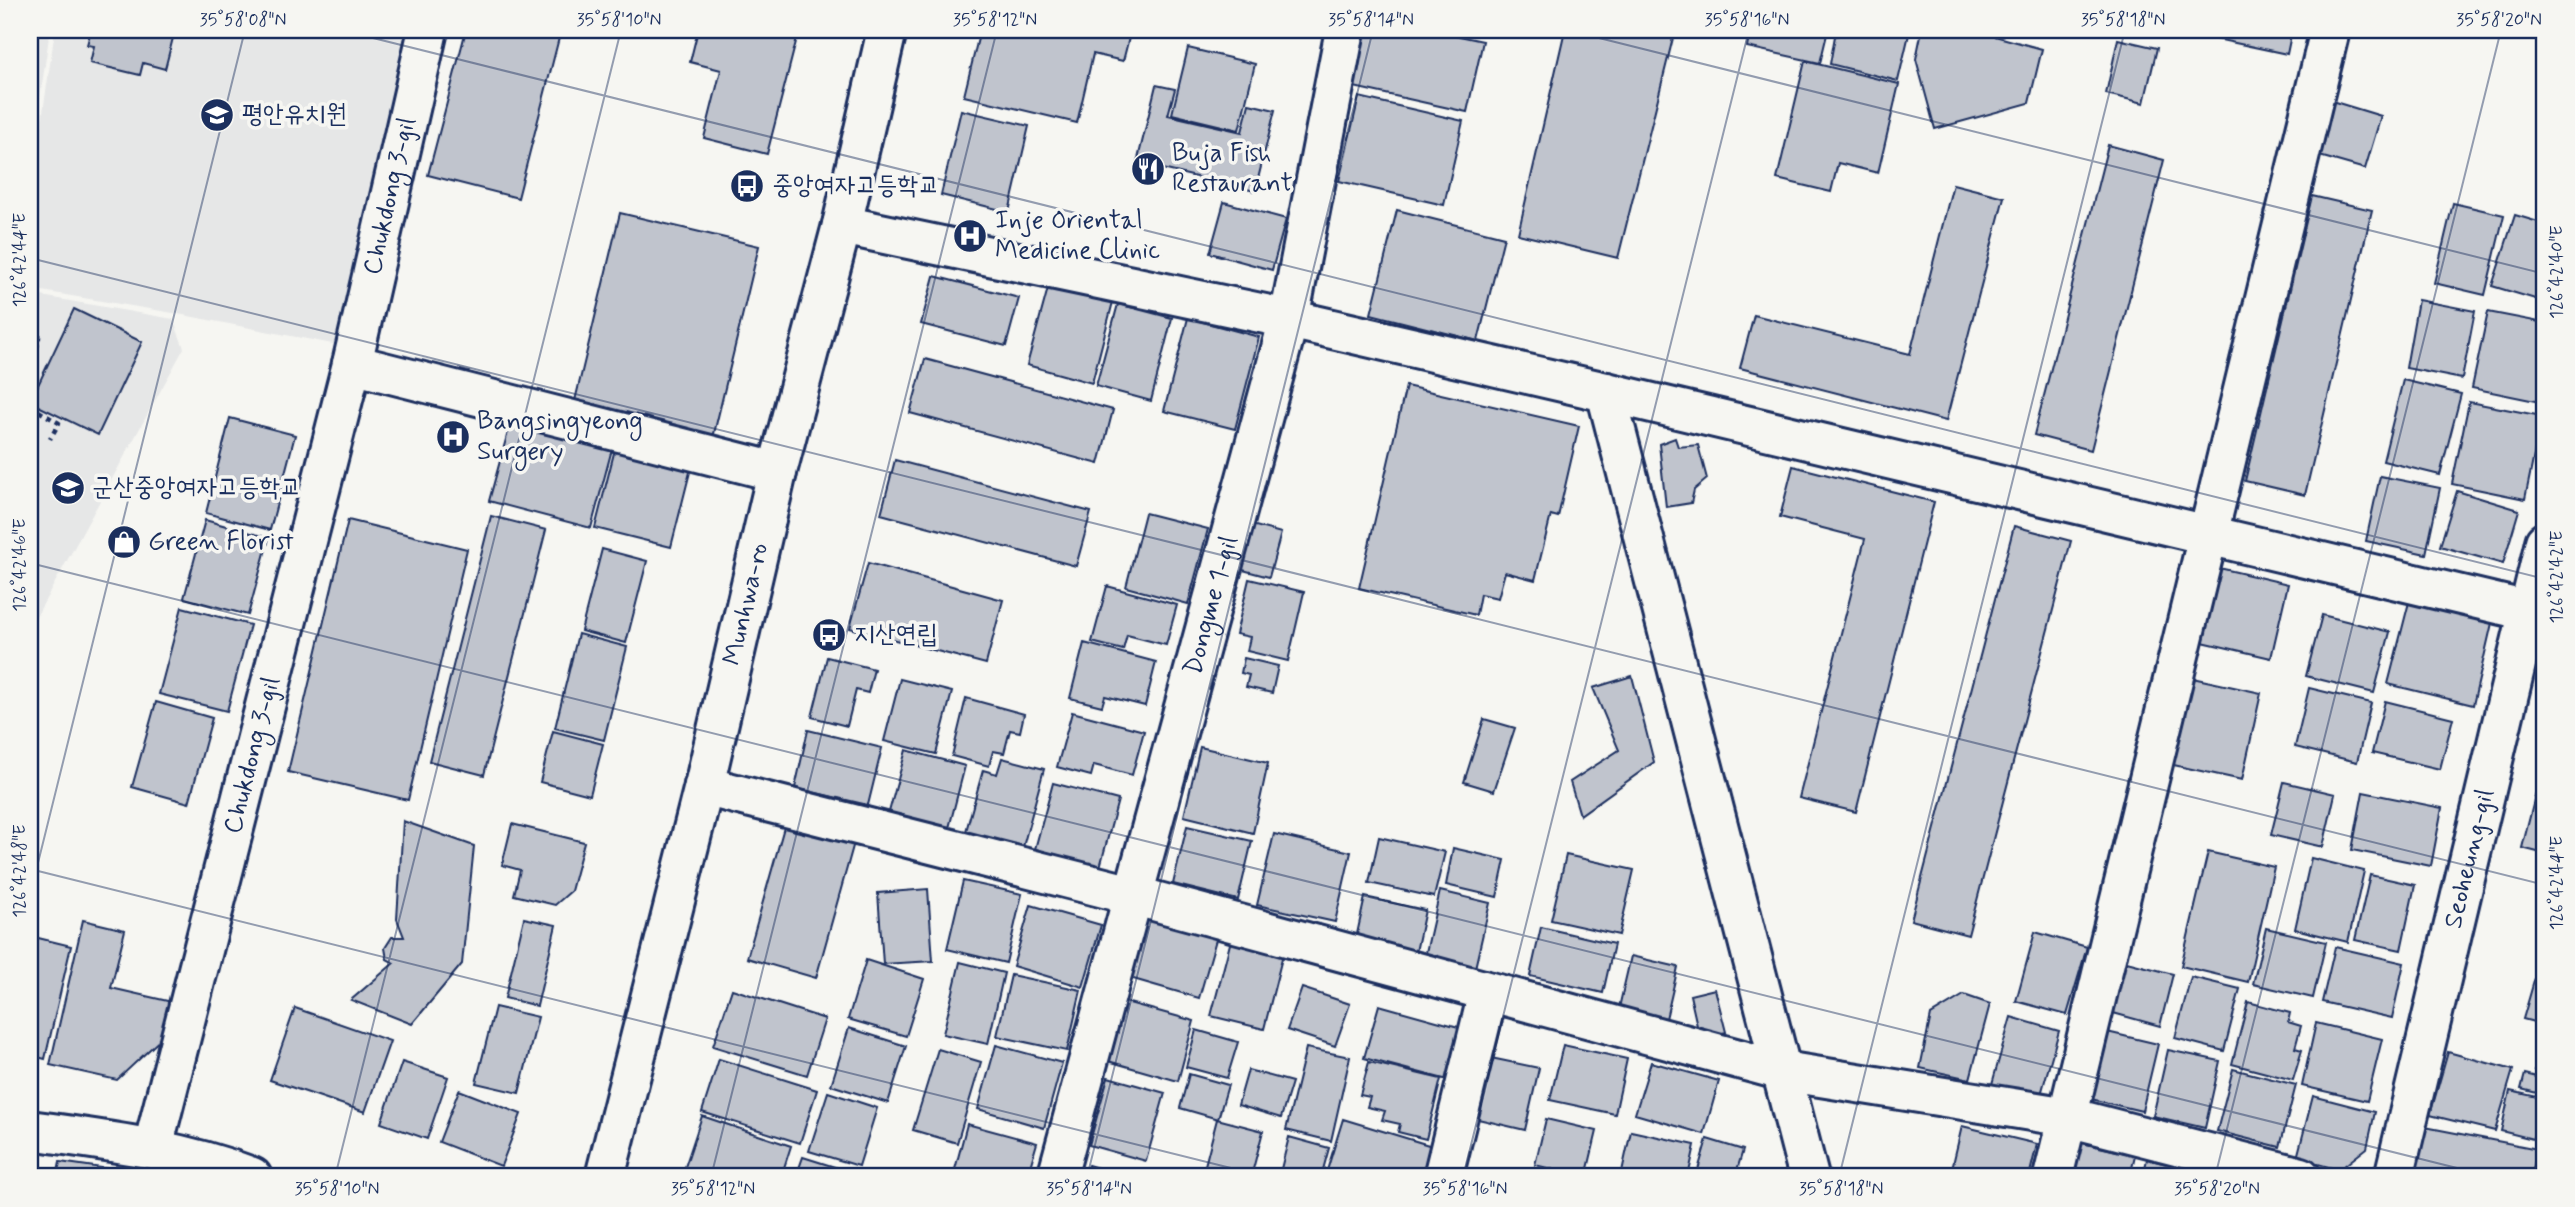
<svg xmlns="http://www.w3.org/2000/svg" width="2575" height="1207" font-family="Mynerve,'Poor Story',sans-serif">
<rect width="100%" height="100%" fill="#f6f6f2"/>
<filter id="ink" filterUnits="userSpaceOnUse"><feTurbulence type="fractalNoise" baseFrequency=".0143" numOctaves="2"/><feDisplacementMap in="SourceGraphic" scale="14" xChannelSelector="R" yChannelSelector="G"/><feConvolveMatrix kernelMatrix="1 2 1 2 8 2 1 2 1" color-interpolation-filters="sRGB"/></filter>
<g filter="url(#ink)">
<path fill="#e6e7e7" d="M30 30H50L30 167Z
M55 30H412L338 345 173 313 30 289V201Z
M30 294 173 319 184 348 30 628Z"/>
<path fill="#c0c4cd" stroke="#1b2f5e" stroke-width="2" d="M91 30H175L165 69 143 63 140 75 90 63 94 46 87 45Z
M466 30H561L518 198 428 175Z
M698 30H799L767 154 704 138 721 70 690 62Z
M980 30H1131L1123 61 1093 54 1077 123 964 96Z
M1366 30H1431L1483 41 1467 112 1354 87Z
M1565 30H1675L1618 258 1518 234Z
M1750 30H1828L1820 63 1747 47Z
M1861 30H1910L1898 81 1830 64 1835 36Z
M1922 30H1973L2042 49 2029 103 1935 129 1916 59Z
M2174 30H2292L2287 54Z
M2118 39 2157 48 2144 103 2106 94Z
M1188 48 1255 64 1239 130 1172 114Z
M1805 61 1899 84 1878 173 1838 163 1831 192 1777 179Z
M1156 85 1175 89 1168 115 1242 132 1249 104 1275 110 1255 191 1137 163Z
M1359 97 1463 121 1444 205 1339 181Z
M2325 99 2381 116 2365 169 2309 153Z
M961 110 1029 126 1009 212 941 195Z
M2108 145 2164 160 2091 450 2034 435Z
M1953 184 2004 197 1946 421 1740 368 1754 315 1910 354Z
M2312 196 2372 210 2305 495 2245 481Z
M1224 202 1286 219 1272 270 1210 253Z
M2453 203 2504 215 2485 295 2434 283Z
M1397 210 1504 237 1478 341 1371 314Z
M620 213 759 246 712 442 573 409Z
M2515 215 2545 224V302L2492 286Z
M934 276 1019 298 1006 346 921 324Z
M1051 277 1115 294 1092 383 1027 365Z
M2418 300 2475 311 2462 379 2406 368Z
M1118 304 1172 318 1151 401 1096 386Z
M74 309 142 342 98 435 30 402Z
M2488 312 2545 323V403L2472 388Z
M1188 318 1259 337 1235 429 1164 411Z
M925 359 1113 410 1099 464 910 413Z
M2403 380 2461 394 2440 475 2383 461Z
M1406 386 1579 426 1558 517 1551 515 1535 580 1505 572 1498 598 1480 594 1476 615 1359 588Z
M2469 402 2542 416 2525 499 2452 484Z
M230 418 295 435 270 530 206 513Z
M511 421 612 449 591 528 489 501Z
M1675 438 1678 447 1698 445 1707 479 1694 490 1691 503 1666 507 1659 444Z
M615 449 691 468 671 547 595 528Z
M895 460 1091 512 1076 566 881 514Z
M1793 466 1934 502 1856 812 1799 798 1865 539 1780 517Z
M2380 476 2440 488 2426 554 2366 541Z
M2457 491 2519 510 2503 564 2440 546Z
M1145 513 1208 529 1188 604 1126 587Z
M491 516 546 530 484 775 429 761Z
M205 520 269 538 248 615 184 598Z
M348 520 467 549 408 800 288 772Z
M1241 522 1281 533 1269 577 1228 566Z
M2014 526 2071 541 1968 935 1911 920Z
M602 549 647 561 626 643 581 631Z
M868 563 1003 600 986 664 850 628Z
M2215 567 2288 584 2271 658 2198 641Z
M1249 579 1304 592 1288 661 1247 651 1250 637 1236 634Z
M1107 586 1177 605 1166 645 1127 635 1123 650 1092 642Z
M2409 602 2492 623 2473 705 2388 684Z
M182 607 250 625 227 711 159 694Z
M2322 615 2390 632 2374 693 2306 676Z
M578 634 627 647 604 740 555 728Z
M1084 643 1156 662 1145 706 1105 696 1102 706 1070 698Z
M827 657 874 669 868 693 856 690 847 726 812 717Z
M1244 658 1278 666 1272 693 1246 687 1249 675 1241 673Z
M1632 676 1654 762 1580 815 1570 782 1619 750 1593 688Z
M2188 677 2261 693 2242 780 2169 764Z
M900 679 952 692 936 754 884 741Z
M2309 688 2371 703 2357 762 2295 747Z
M966 698 1024 714 1020 732 1010 730 1004 753 993 751 989 766 952 756Z
M2385 701 2453 718 2440 769 2372 753Z
M156 702 212 718 189 803 132 787Z
M1072 712 1144 731 1132 775 1094 765 1091 776 1057 767Z
M1484 719 1515 728 1494 791 1464 782Z
M808 730 882 748 868 805 795 788Z
M553 731 603 744 590 795 540 782Z
M1200 747 1268 763 1253 833 1184 816Z
M906 750 965 766 949 828 889 812Z
M2545 757V854L2522 848Z
M1002 758 1044 769 1020 858 963 842 983 770 997 774Z
M2284 782 2335 794 2323 847 2271 835Z
M1053 783 1118 800 1100 867 1035 849Z
M2363 792 2442 808 2431 866 2352 850Z
M788 813 857 832 816 978 747 958Z
M403 821 474 846 462 964 412 1024 351 1000 394 963 387 959 385 948 392 937H404L397 919Z
M512 824 584 842 571 891 555 905 514 895 520 870 502 865Z
M1187 826 1252 841 1238 900 1173 884Z
M1274 834 1351 852 1335 922 1257 905Z
M1379 837 1445 852 1434 897 1369 883Z
M1453 848 1505 860 1497 897 1446 885Z
M2208 852 2274 867 2248 982 2181 966Z
M1566 855 1634 870 1619 935 1551 920Z
M2311 858 2364 871 2348 942 2295 929Z
M2370 875 2415 885 2401 950 2355 940Z
M963 881 1022 894 1006 963 947 949Z
M928 889 933 961 883 964 878 893Z
M1440 891 1490 903 1472 981 1422 970Z
M1365 897 1425 910 1414 961 1354 948Z
M1031 905 1101 925 1083 987 1013 966Z
M1141 914 1217 936 1199 998 1123 976Z
M524 918 556 925 537 1006 505 998Z
M83 920 125 930 111 988 172 1002 165 1035 117 1080 50 1065Z
M1541 927 1614 944 1603 993 1530 976Z
M2266 928 2326 942 2313 998 2253 984Z
M2035 932 2087 947 2067 1015 2016 1001Z
M30 936 71 946 45 1059 30 1055Z
M1231 940 1283 954 1264 1029 1211 1016Z
M2335 947 2404 963 2392 1018 2322 1002Z
M1631 956 1678 967 1665 1023 1618 1012Z
M866 960 924 979 906 1036 848 1019Z
M2119 960 2173 974 2160 1026 2106 1011Z
M960 962 1004 973 988 1044 943 1034Z
M2539 964 2545 966V1025L2523 1019Z
M1011 975 1081 990 1067 1051 997 1036Z
M2191 977 2240 989 2224 1051 2175 1038Z
M1302 988 1350 1004 1335 1046 1287 1030Z
M732 989 825 1019 807 1075 713 1046Z
M1715 989 1726 1032 1700 1039 1690 995Z
M1964 995 1990 1004 1970 1079 1920 1068 1931 1015Z
M1111 998 1194 1021 1178 1081 1094 1057Z
M2248 1002 2290 1013 2288 1022 2301 1026 2295 1048 2302 1050 2293 1080 2232 1064Z
M1379 1005 1462 1028 1448 1080 1364 1058Z
M495 1007 538 1017 519 1093 476 1083Z
M295 1008 390 1041 365 1112 270 1080Z
M2011 1017 2059 1031 2040 1098 1992 1084Z
M2316 1023 2382 1039 2367 1101 2302 1086Z
M849 1028 906 1046 888 1103 831 1085Z
M1196 1030 1238 1042 1227 1078 1186 1067Z
M2107 1032 2158 1044 2142 1111 2091 1099Z
M2545 1034V1073L2535 1070Z
M996 1045 1062 1063 1044 1128 978 1109Z
M1563 1045 1627 1059 1615 1114 1550 1100Z
M1306 1048 1350 1057 1331 1141 1286 1130Z
M938 1049 981 1062 957 1143 913 1130Z
M2168 1050 2220 1061 2205 1128 2153 1116Z
M2448 1052 2513 1070 2495 1131 2430 1115Z
M1491 1058 1539 1068 1525 1130 1478 1119Z
M719 1059 817 1090 800 1143 702 1112Z
M402 1062 448 1077 427 1139 381 1123Z
M1369 1062 1441 1079 1426 1139 1398 1132 1400 1124 1382 1120 1385 1111 1367 1107 1370 1097 1360 1095Z
M1651 1062 1719 1081 1704 1134 1635 1114Z
M2233 1069 2296 1085 2280 1147 2217 1131Z
M1248 1070 1292 1082 1281 1118 1238 1105Z
M1189 1074 1228 1085 1218 1119 1180 1108Z
M2525 1074 2545 1079V1095L2521 1089Z
M1108 1077 1165 1093 1146 1161 1089 1145Z
M459 1090 521 1114 501 1166 439 1142Z
M2510 1091 2542 1098 2533 1139 2501 1131Z
M828 1092 877 1108 859 1166 809 1151Z
M2313 1096 2375 1112 2367 1148 2339 1170 2297 1158Z
M702 1116 791 1146 783 1171 794 1175 793 1177H697L683 1173Z
M1217 1119 1263 1131 1251 1177H1202Z
M1343 1119 1432 1146 1423 1177H1325Z
M1546 1119 1597 1131 1586 1177 1535 1165Z
M967 1124 1037 1143 1027 1177H953Z
M1962 1126 2037 1144 2029 1177H1950Z
M2425 1127 2538 1149 2531 1177H2415Z
M1631 1131 1695 1145 1688 1177 1621 1176Z
M1289 1137 1329 1148 1321 1177H1279Z
M1707 1139 1743 1150 1735 1177H1696Z
M2081 1143 2135 1155 2130 1177H2073Z
M803 1157 857 1174 856 1177H796Z
M2147 1159 2201 1173 2200 1177H2143Z
M60 1162 164 1177H57Z
M1088 1165 1128 1177H1085Z"/>
<g fill="none" stroke-linecap="round" stroke-linejoin="round">
<g stroke="#1b2f5e" stroke-width="44">
<g id="street">
<path d="M842 225 1289 319 1606 392 1809 1177"/>
<path id="s1" d="M352 364 428 30"/>
<path d="M1606 392 2545 615"/>
<path d="M704 786 1132 895 1783 1071 2068 1117 2301 1177"/>
<path d="M30 1130C108 1141 178 1149 252 1177"/>
<path id="s2" d="M153 1147 352 364 777 472"/>
<path id="s3" d="M1057 1177 1289 319 1345 30"/>
<path d="M1443 1177 1488 993"/>
<path d="M2053 1177 2330 30"/>
<path id="s4" d="M2394 1177 2545 542"/>
</g>
</g>
<g stroke="#1b2f5e" stroke-width="44">
<g id="secondary">
<path id="s5" d="M605 1177 704 786 777 472 842 225 887 30"/>
</g>
</g>
<path stroke="#1b2f5e" stroke-width="4.5" stroke-dasharray="5 5" stroke-linecap="butt" d="M30 317C47 331 36 348 30 366
M30 406 59 423 50 439"/>
<use href="#street" stroke="#f6f6f2" stroke-width="38"/>
<use href="#secondary" stroke="#f6f6f2" stroke-width="38"/>
</g>
</g>
<path fill="none" stroke="#1b2f5e" stroke-width="2" stroke-opacity="0.45" d="M341 30 2545 579M1567 30 2545 274M30 258 2545 885M30 563 2493 1177M30 869 1267 1177M30 895 245 30M30 1174 42 1177M335 1177 621 30M711 1177 997 30M1087 1177 1373 30M1463 1177 1749 30M1839 1177 2125 30M2215 1177 2501 30"/>
<defs>
<g id="school-disc" transform="scale(1.75)"><circle r="9.5" fill="#1b2f5e" stroke="#f6f6f2"/><path d="M0-5L7-2L0 1L-7-2ZM-4 1L0 2.5L4 1V4Q0 6-4 4Z" fill="#fff"/></g>
<g id="restaurant-disc" transform="scale(1.75)"><circle r="9.5" fill="#1b2f5e" stroke="#f6f6f2"/><path d="M-5-6h1v4h1v-4h1v4h1v-4h1v5L-1.5 .5V6h-2V.5L-5-1ZM5-6V6H3V1.5H1.5Q1.5-4 5-6Z" fill="#fff"/></g>
<g id="bus-disc" transform="scale(1.75)"><circle r="9.5" fill="#1b2f5e" stroke="#f6f6f2"/><path d="M-5-6H5V4H4V6H2V4H-2V6H-4V4H-5ZM-3.5-4V0h7V-4ZM-3.5 1.2v1.5H-2V1.2ZM2 1.2v1.5H3.5V1.2Z" fill="#fff"/></g>
<g id="hospital-disc" transform="scale(1.75)"><circle r="9.5" fill="#1b2f5e" stroke="#f6f6f2"/><path d="M-5-5h3v3.5h4V-5h3V5h-3V1.5h-4V5h-3Z" fill="#fff"/></g>
<g id="shop-disc" transform="scale(1.75)"><circle r="9.5" fill="#1b2f5e" stroke="#f6f6f2"/><path d="M-5-2.5h2.3a2.7 3.5 0 0 1 5.4 0H5L5.5 6h-11ZM-1.5-2.5h3a1.5 2.3 0 0 0-3 0Z" fill="#fff"/></g>
</defs>
<g fill-rule="evenodd">
<use href="#school-disc" x="217" y="115"/>
<use href="#restaurant-disc" x="1148" y="169"/>
<use href="#bus-disc" x="747" y="186"/>
<use href="#hospital-disc" x="970" y="236"/>
<use href="#hospital-disc" x="453" y="437"/>
<use href="#school-disc" x="68" y="488"/>
<use href="#shop-disc" x="124" y="542"/>
<use href="#bus-disc" x="829" y="635"/>
</g>
<g text-anchor="middle" dominant-baseline="central" stroke-width="7" stroke-linejoin="round" paint-order="stroke">
<g font-size="26" fill="#1b2f5e" stroke="#f6f6f2" text-anchor="start">
<text x="242" y="115">평안유치원</text>
<text x="1172" y="154">Buja Fish<tspan x="1172" dy="30">Restaurant</tspan></text>
<text x="772" y="186">중앙여자고등학교</text>
<text x="995" y="221">Inje Oriental<tspan x="995" dy="30">Medicine Clinic</tspan></text>
<text x="477" y="422">Bangsingyeong<tspan x="477" dy="30">Surgery</tspan></text>
<text x="92" y="488">군산중앙여자고등학교</text>
<text x="148" y="542">Green Florist</text>
<text x="854" y="635">지산연립</text>
</g>
<g font-size="26" fill="#1b2f5e" stroke="#f6f6f2">
<text stroke="none"><textPath href="#s1" startOffset="172">Chukdong 3-gil</textPath></text>
<text stroke="none"><textPath href="#s5" startOffset="590">Munhwa-ro</textPath></text>
<text stroke="none"><textPath href="#s3" startOffset="592">Dongme 1-gil</textPath></text>
<text stroke="none"><textPath href="#s2" startOffset="404">Chukdong 3-gil</textPath></text>
<text stroke="none"><textPath href="#s4" startOffset="327">Seoheung-gil</textPath></text>
</g>
</g>
<rect width="2575" height="1207" fill="none" stroke="#f6f6f2" stroke-width="77"/>
<rect x="38" y="38" width="2498" height="1130" fill="none" stroke="#1b2f5e" stroke-width="2.5"/>
<g font-size="18" text-anchor="middle" fill="#1b2f5e">
<text x="243" y="25">35°58'08"N</text>
<text x="619" y="25">35°58'10"N</text>
<text x="995" y="25">35°58'12"N</text>
<text x="1371" y="25">35°58'14"N</text>
<text x="1747" y="25">35°58'16"N</text>
<text x="2123" y="25">35°58'18"N</text>
<text x="2499" y="25">35°58'20"N</text>
<text transform="translate(19 260) rotate(-90)" y="6">126°42'44"E</text>
<text transform="translate(2556 272) rotate(-90)" y="6">126°42'40"E</text>
<text transform="translate(19 565) rotate(-90)" y="6">126°42'46"E</text>
<text transform="translate(2556 577) rotate(-90)" y="6">126°42'42"E</text>
<text transform="translate(19 871) rotate(-90)" y="6">126°42'48"E</text>
<text transform="translate(2556 883) rotate(-90)" y="6">126°42'44"E</text>
<text x="337" y="1194">35°58'10"N</text>
<text x="713" y="1194">35°58'12"N</text>
<text x="1089" y="1194">35°58'14"N</text>
<text x="1465" y="1194">35°58'16"N</text>
<text x="1841" y="1194">35°58'18"N</text>
<text x="2217" y="1194">35°58'20"N</text>
</g>
</svg>
